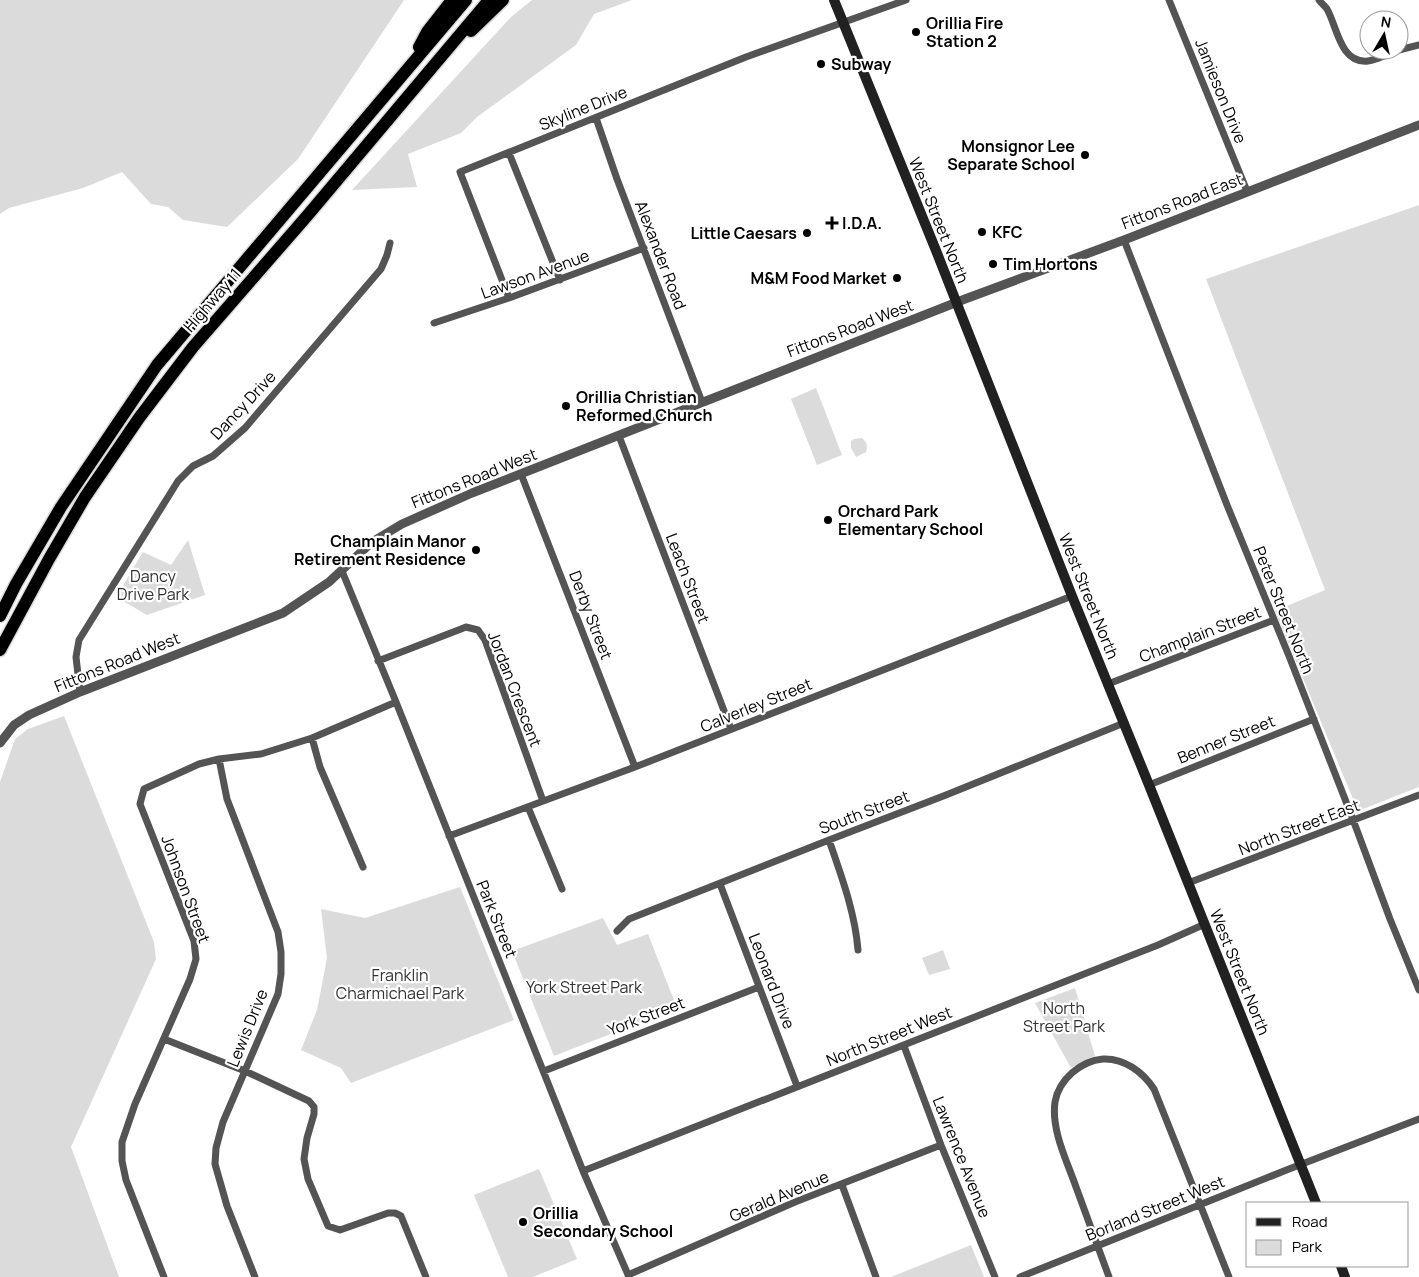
<svg xmlns="http://www.w3.org/2000/svg" width="1419" height="1277" font-family="Manrope,sans-serif">
<rect width="100%" height="100%" fill="#fff"/>
<path fill="#dbdbdb" d="M0 0H404L298 159 227 227 183 220 168 207 151 204 122 172 83 188 9 208 0 214Z
M532 0H632L594 14 576 45 477 117 461 133 408 154 417 187 352 190 511 17Z
M1419 205V787L1358 811 1275 611 1325 590 1206 279Z
M816 388 842 455 817 465 791 399Z
M862 438C867 442 868 446 866 452L856 457 851 448V441L854 439Z
M188 540 205 595 147 615 116 597 143 552 171 565Z
M64 716 154 942 156 959 71 1147 119 1277H0V782L15 739 28 729Z
M460 887 514 1020 351 1083 341 1068 301 1050 317 1010 327 958 321 909 365 918Z
M603 918 617 945 648 934 677 1008 554 1056 512 951Z
M943 950 950 969 929 975 922 958Z
M1075 988 1095 1056 1071 1068 1035 1003Z
M539 1169 577 1259 533 1277H508L474 1195Z
M971 1245 984 1277H891Z"/>
<g fill="none" stroke-linecap="round" stroke-linejoin="round">
<g stroke="#dbdbdb" stroke-width="15">
<path id="motorway" d="M471 31 503 0
M419 47 427 32 452 0
M0 616 16 584 61 507 157 365 466 0
M0 650 49 559 85 497 139 418 193 347 307 216 489 0"/>
</g>
<path stroke="#545454" stroke-width="7" d="M1169 0 1247 191
M1319 0C1321 3 1325 6 1327 9 1337 26 1340 64 1368 61 1378 60 1389 53 1398 50
M1399 50 1419 45
M596 118 617 179 702 402
M509 153 560 280
M1124 240 1227 505 1289 656 1352 817 1390 919 1419 990
M509 298 460 172 746 57 906 0
M434 323 509 298 644 248
M619 436 731 729
M521 474 635 767
M342 571 396 702 583 1171 629 1277
M378 661 461 629 466 627 478 630 485 640 543 801
M1108 684 1274 620
M80 692 76 657 79 640 178 481 193 466 213 456 245 428 381 269 387 255 390 243
M312 738 320 767 363 867
M219 759 227 799 278 932 281 952V974L278 994 223 1122 216 1148 215 1164 227 1206 255 1277
M1149 785 1314 719
M528 807 562 889
M449 836 635 767 1072 596
M829 840C841 875 855 912 858 950
M1188 883 1419 795
M720 884 797 1086
M617 931 629 919 829 840 946 795 1124 723
M164 1039 245 1071 309 1101 314 1107V1114L307 1138 304 1159 308 1179 328 1226 340 1230 388 1213H395L401 1216 426 1277
M904 1046 941 1145 995 1277
M544 1071 759 987
M583 1171 1158 945 1205 924
M842 1185 876 1277
M628 1275 795 1202 941 1145
M164 1277 126 1180 122 1161V1142L135 1104 190 979 196 959 194 941 140 804 144 789 199 764 219 759 261 754 312 738 396 702
M1020 1277 1289 1169 1419 1119
M1109 1277C1098 1247 1087 1217 1076 1187 1067 1161 1051 1130 1055 1102 1059 1079 1081 1061 1103 1059 1124 1058 1143 1072 1154 1089L1229 1277"/>
<path stroke="#545454" stroke-width="9" d="M0 743 14 725 29 715 80 692 283 613 329 582 372 542 402 524 472 493 965 299 1124 240 1419 125"/>
<path stroke="#212121" stroke-width="10" d="M834 0 935 248 1072 596 1149 785 1316 1203
M1341 1266 1345 1277"/>
<use href="#motorway" stroke="#000" stroke-width="12"/>
</g>
<g fill="#000" stroke="#fff" stroke-width="2">
<circle cx="916" cy="32" r="5"/>
<circle cx="821" cy="64" r="5"/>
<circle cx="1085" cy="155" r="5"/>
<path d="M829.5 215.5h5v5h5v5h-5v5h-5v-5h-5v-5h5z"/>
<circle cx="982" cy="232" r="5"/>
<circle cx="807" cy="233" r="5"/>
<circle cx="993" cy="264" r="5"/>
<circle cx="897" cy="278" r="5"/>
<circle cx="566" cy="406" r="5"/>
<circle cx="828" cy="520" r="5"/>
<circle cx="476" cy="550" r="5"/>
<circle cx="523" cy="1222" r="5"/>
</g>
<g text-anchor="middle" dominant-baseline="central" stroke-width="4.5" stroke-linejoin="round" paint-order="stroke">
<g font-size="16" font-weight="bold" fill="#000" stroke="#fff" text-anchor="start">
<text x="926" y="23">Orillia Fire<tspan x="926" dy="18">Station 2</tspan></text>
<text x="831" y="64">Subway</text>
<text x="1075" y="146" text-anchor="end">Monsignor Lee<tspan x="1075" dy="18">Separate School</tspan></text>
<text x="842" y="223">I.D.A.</text>
<text x="992" y="232">KFC</text>
<text x="797" y="233" text-anchor="end">Little Caesars</text>
<text x="1003" y="264">Tim Hortons</text>
<text x="887" y="278" text-anchor="end">M&amp;M Food Market</text>
<text x="576" y="397">Orillia Christian<tspan x="576" dy="18">Reformed Church</tspan></text>
<text x="838" y="511">Orchard Park<tspan x="838" dy="18">Elementary School</tspan></text>
<text x="466" y="541" text-anchor="end">Champlain Manor<tspan x="466" dy="18">Retirement Residence</tspan></text>
<text x="533" y="1213">Orillia<tspan x="533" dy="18">Secondary School</tspan></text>
</g>
<g font-size="16" fill="#000" stroke="#fff">
<text transform="translate(1221 91) rotate(68)">Jamieson Drive</text>
<text transform="translate(583 108) rotate(-22)">Skyline Drive</text>
<text transform="translate(1182 201) rotate(-21)">Fittons Road East</text>
<text transform="translate(939 220) rotate(68)">West Street North</text>
<text transform="translate(661 255) rotate(69)">Alexander Road</text>
<text transform="translate(535 274) rotate(-20)">Lawson Avenue</text>
<text transform="translate(212 300) rotate(-49)">Highway 11</text>
<text transform="translate(850 328) rotate(-21)">Fittons Road West</text>
<text transform="translate(243 405) rotate(-47)">Dancy Drive</text>
<text transform="translate(474 478) rotate(-22)">Fittons Road West</text>
<text transform="translate(688 578) rotate(69)">Leach Street</text>
<text transform="translate(1089 596) rotate(68)">West Street North</text>
<text transform="translate(1284 610) rotate(68)">Peter Street North</text>
<text transform="translate(591 615) rotate(69)">Derby Street</text>
<text transform="translate(1200 634) rotate(-21)">Champlain Street</text>
<text transform="translate(117 662) rotate(-22)">Fittons Road West</text>
<text transform="translate(515 689) rotate(69)">Jordan Crescent</text>
<text transform="translate(756 705) rotate(-22)">Calverley Street</text>
<text transform="translate(1226 739) rotate(-22)">Benner Street</text>
<text transform="translate(864 812) rotate(-21)">South Street</text>
<text transform="translate(1299 827) rotate(-21)">North Street East</text>
<text transform="translate(186 889) rotate(70)">Johnson Street</text>
<text transform="translate(497 919) rotate(68)">Park Street</text>
<text transform="translate(1240 972) rotate(68)">West Street North</text>
<text transform="translate(772 981) rotate(69)">Leonard Drive</text>
<text transform="translate(646 1016) rotate(-21)">York Street</text>
<text transform="translate(247 1028) rotate(-68)">Lewis Drive</text>
<text transform="translate(889 1036) rotate(-22)">North Street West</text>
<text transform="translate(962 1157) rotate(68)">Lawrence Avenue</text>
<text transform="translate(779 1196) rotate(-23)">Gerald Avenue</text>
<text transform="translate(1155 1208) rotate(-22)">Borland Street West</text>
</g>
<g font-size="16" fill="#323232" stroke="#fff">
<text x="153" y="576">Dancy<tspan x="153" dy="18">Drive Park</tspan></text>
<text x="400" y="975">Franklin<tspan x="400" dy="18">Charmichael Park</tspan></text>
<text x="584" y="987">York Street Park</text>
<text x="1064" y="1008">North<tspan x="1064" dy="18">Street Park</tspan></text>
</g>
</g>
<rect x="1246" y="1202" width="162" height="65" fill="#ffffff" stroke="#999999"/>
<rect x="1256" y="1218" width="25" height="8" fill="#212121" stroke="#999999"/>
<text x="1292" y="1227" font-size="15" fill="#000000">Road</text>
<rect x="1256" y="1240" width="25" height="15" fill="#dbdbdb" stroke="#999999"/>
<text x="1292" y="1252" font-size="15" fill="#000000">Park</text>
<g transform="translate(1384 35) rotate(9)"><circle r="24" fill="#ffffff" stroke="#999999"/>
<path d="M0-4L9 19L0 12L-9 19Z" fill="#000000"/>
<text y="-8" font-size="14" font-weight="bold" text-anchor="middle" fill="#000000">N</text>
</g>
</svg>
